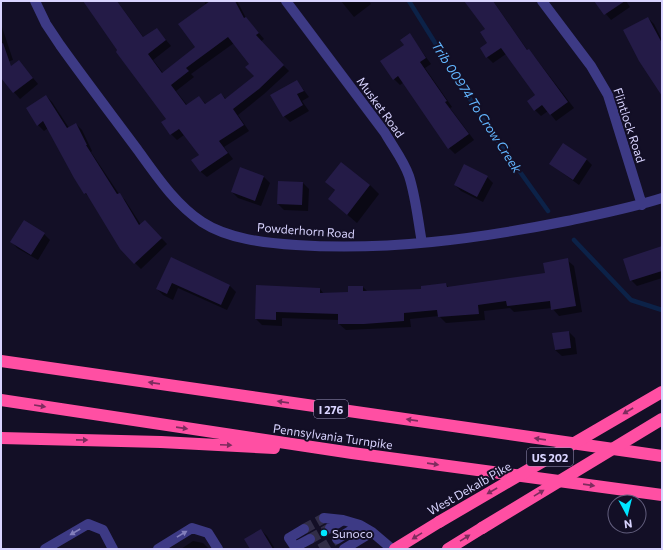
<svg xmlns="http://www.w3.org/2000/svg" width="663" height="550" font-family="Commissioner,sans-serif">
<rect width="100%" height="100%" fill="#130f26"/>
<path fill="#0007" fill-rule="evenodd" d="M84 1H117L144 38 157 29 171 46 153 60 163 73 196 47 206 5 204 1H237L246 18 264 39 260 42 289 71 264 94 238 115 249 131 224 147 233 159 207 177 201 172 193 160 200 155 184 135 177 140 171 134 163 122 167 119ZM234 43 250 64 256 76 226 99 221 94 206 104 199 97 187 105 176 91 194 77 191 74Z
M341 1H369L371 4 354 17Z
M466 1H493L528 51 534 56 574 108 556 121 548 111 541 116 535 110 536 95 506 54 493 63 487 57 488 44 486 29Z
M595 1H626L630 7 611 20Z
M648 18 654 24 662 40V92Z
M1 24 13 60 1 64Z
M410 35 431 64 425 68 452 107 450 108 474 140 455 154 449 148 404 82 400 85 394 79Z
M19 61 38 84 20 99 1 77Z
M297 81 309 97 302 101 309 111 290 122 284 116Z
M46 96 52 102 69 128 76 124 82 130 92 151 91 152 119 194 125 200 141 225 145 221 167 244 141 269 121 249 91 199 85 193 48 128 44 131 38 125Z
M586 159 592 165 579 185 550 164Z
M264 177 270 183 261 206 238 198 232 192Z
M487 177 493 183 483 202 461 191 455 185Z
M326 182 370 185 379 194 357 223 329 199 336 191Z
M303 183 309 189 308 211 284 210 278 204Z
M44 234 50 240 38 260 17 248 12 242Z
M662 248V278L637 286 631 280Z
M171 258 230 286 236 292 227 310 178 288 173 300 163 295 157 289Z
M567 260 574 266 582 312 559 316 552 308 514 312 510 308 484 311 485 320 446 323 439 316 410 319 411 327 346 330 339 324V320L282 318V326L262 325 256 319 320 289 324 294 349 293 363 287 368 292 422 290 446 284 449 288 546 274Z
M569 332 575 338 577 354 562 356 555 350 553 334Z
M261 530 267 536 275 549H251Z
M193 541 203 543 209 549H181Z"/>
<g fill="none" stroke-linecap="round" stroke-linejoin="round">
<path stroke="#0c2248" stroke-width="4.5" d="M409 1 485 123 548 211
M574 240 631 300 662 310"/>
</g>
<path fill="#241b47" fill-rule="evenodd" d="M83 1H117L143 37 157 28 166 40 148 54 162 73 195 47 178 24 210 1H235L244 18 246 17 259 33 256 35 284 65 259 89 233 109 244 125 219 141 228 153 200 172 191 160 199 155 179 129 170 135 161 122 166 119 116 52 117 50ZM228 37 249 64 245 67 254 76 225 99 221 93 205 104 199 96 186 105 171 85 189 71 186 68Z
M464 1H493L527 50 529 49 568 102 550 115 542 105 534 111 527 101 535 95 501 48 486 58 480 48 487 43 480 32 485 29Z
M594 1H625L604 15Z
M648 17 662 43V96L639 61 623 30Z
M410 33 426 58 420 62 447 101 445 102 469 134 448 149 398 76 393 80 380 61 404 45 400 40Z
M3 43 11 66 19 60 33 78 13 93 1 78V44Z
M297 80 304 91 297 94 303 105 283 117 270 95Z
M46 95 67 128 76 123 87 145H86L117 194 120 193 139 225 145 220 162 238 134 264 120 249 86 193 84 194 74 178 43 121 37 126 26 108Z
M563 143 587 159 573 180 549 164Z
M341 162 370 185 347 215 328 199 335 190 325 182Z
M464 164 488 176 477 197 454 185Z
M240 167 264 176 255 201 231 192Z
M278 181 303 182 302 205 277 204Z
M24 220 45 233 31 255 10 242Z
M662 246V271L630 281 623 259Z
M171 257 230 285 221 305 172 283 167 294 156 289Z
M568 258 576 306 551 310 550 301 507 306 506 301 478 305 479 314 438 317 437 310 404 313V321L364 324H338V314L276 312V320L255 319 256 285 320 288V293L348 292V286H363V291L421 289V286L446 283 447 287 545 273 543 263Z
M569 331 571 348 555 350 552 333Z
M261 529 273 549H250L244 539Z"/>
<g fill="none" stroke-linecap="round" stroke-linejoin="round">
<path stroke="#312d47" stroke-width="10" stroke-dasharray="10 5" stroke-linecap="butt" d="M304 529 324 518
M310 539 330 528
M320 549 337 539"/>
<path stroke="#3d3a85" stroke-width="10" d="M35 1 46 24 60 45C85 80 111 114 137 149 156 175 174 203 202 222 228 239 265 243 296 245 387 251 477 239 567 221 599 214 631 208 662 198
M286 1 385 133C393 147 404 161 409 176 416 198 418 221 422 243
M542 1 591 66 608 95 642 205
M324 518 343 520
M330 528 343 520 360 525
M337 539 360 525 372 532 392 549
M295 547 289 538 304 529
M45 549 88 524 103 530 113 549
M158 549 192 528 208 533 218 549
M296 549 295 547 310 539
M344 549 372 532"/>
<path stroke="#ff4fa3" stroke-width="12" d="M1 361 662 456
M1 400 352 453 662 495
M1 438 161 442 274 448
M395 549 439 522
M448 549 482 528"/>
<path stroke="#ff4fa3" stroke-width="12" d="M439 522 662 392
M482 528 662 419"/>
</g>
<defs><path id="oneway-solid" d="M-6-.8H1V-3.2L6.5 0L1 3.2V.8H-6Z"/></defs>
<g fill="#7d2c5e">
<use href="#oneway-solid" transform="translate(154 383) rotate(-172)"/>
<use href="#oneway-solid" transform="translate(283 402) rotate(-172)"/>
<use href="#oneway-solid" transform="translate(40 406) rotate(9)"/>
<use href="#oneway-solid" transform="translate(628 411) rotate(150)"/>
<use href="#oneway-solid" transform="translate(412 420) rotate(-172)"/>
<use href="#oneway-solid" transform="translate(182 428) rotate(8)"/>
<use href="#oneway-solid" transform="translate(540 439) rotate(-172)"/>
<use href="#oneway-solid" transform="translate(82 440) rotate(1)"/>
<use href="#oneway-solid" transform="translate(226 445) rotate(3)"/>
<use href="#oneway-solid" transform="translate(433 464) rotate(8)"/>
<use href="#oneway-solid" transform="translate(589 485) rotate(8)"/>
<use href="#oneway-solid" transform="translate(492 491) rotate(150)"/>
<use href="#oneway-solid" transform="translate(539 493) rotate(-31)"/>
<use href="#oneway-solid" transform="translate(417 536) rotate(148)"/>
<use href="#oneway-solid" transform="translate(465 538) rotate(-32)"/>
</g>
<g fill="#837fbc">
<use href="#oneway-solid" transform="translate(75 532) rotate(150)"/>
<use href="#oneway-solid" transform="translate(182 534) rotate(-31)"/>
</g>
<circle fill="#00e5ff" stroke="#130f26" stroke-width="1.5" cx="324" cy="533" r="4"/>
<g text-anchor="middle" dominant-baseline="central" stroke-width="4" stroke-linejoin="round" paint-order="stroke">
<g fill="#130f26" stroke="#9e99be" stroke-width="1">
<rect x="314" y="400" width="34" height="18" rx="3"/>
<rect x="527" y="448" width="46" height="18" rx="3"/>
</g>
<g font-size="11" font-weight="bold" fill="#d9d4ff">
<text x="331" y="409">I 276</text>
<text x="550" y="457">US 202</text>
</g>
<g font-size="12" fill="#d9d4ff" stroke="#130f26">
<text transform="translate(381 107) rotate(54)">Musket Road</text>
<text transform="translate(630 125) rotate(72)">Flintlock Road</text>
<text transform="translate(306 230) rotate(4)">Powderhorn Road</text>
<text transform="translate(333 436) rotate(8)">Pennsylvania Turnpike</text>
<text transform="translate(469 488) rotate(-30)">West Dekalb Pike</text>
</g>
<g font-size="12" fill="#d9d4ff" stroke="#130f26" text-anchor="start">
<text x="332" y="533">Sunoco</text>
</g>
<g font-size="13" font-style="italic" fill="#62b6ff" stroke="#130f26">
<text transform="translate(477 107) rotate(57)">Trib 00974 To Crow Creek</text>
</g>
</g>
<rect width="663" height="550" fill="none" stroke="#d9d4ff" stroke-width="4"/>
<g transform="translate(627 514) rotate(173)"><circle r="19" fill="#130f26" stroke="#625e7d"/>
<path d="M0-3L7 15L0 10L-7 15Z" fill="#00e5ff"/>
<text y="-6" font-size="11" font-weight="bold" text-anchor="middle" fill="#d9d4ff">N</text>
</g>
</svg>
